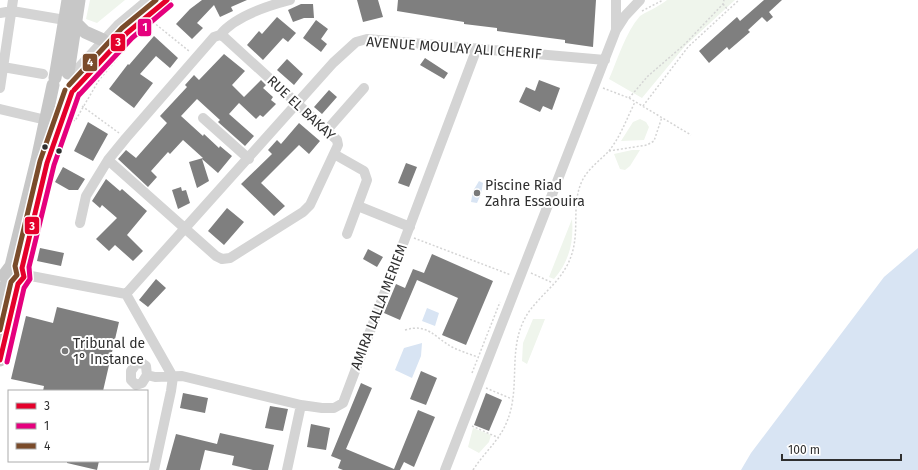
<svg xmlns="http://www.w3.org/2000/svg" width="918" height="470" font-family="'Fira Sans',sans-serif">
<rect width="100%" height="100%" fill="#fff"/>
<path fill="#eff5ec" d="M90 0H125L97 23 86 19Z
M667 0H735L685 46 642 98 609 79C618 59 625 33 640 16 644 13 660 6 667 0Z
M640 119 646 122 649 127 644 140 621 141 633 122Z
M632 150H640L630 166 625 170 620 169 614 154Z
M572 219C574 242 569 262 554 279L549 277Z
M533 319H545L527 364 522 361 523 343Z
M473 428 491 435 489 442 479 453 468 447Z"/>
<path fill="#d8e4f3" d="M479 181 483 183 481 194 477 203 471 202 473 191Z
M918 248V470H741L751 453 884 277Z
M427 308 439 313 435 326 422 321Z
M422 343 421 356 412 378 395 370 404 348Z"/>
<path fill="#7f7f7f" d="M202 0H247L231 7 233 11 220 17 214 5 197 23 203 28 192 39 176 24 190 9Z
M357 0H378L383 17 363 22Z
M398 0H596L593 47 565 43V40L497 31V28L464 24V22L397 11Z
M764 0H782L769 12 773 17 767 22 762 17 748 30 750 32 729 50 727 47 709 63 699 51 737 17 740 21Z
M301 4H313L314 18H304L293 22 288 10Z
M277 17 296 33 288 42 283 38 263 60 247 45 259 31 262 34Z
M316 20 328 29 321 39 327 44 321 52 303 38Z
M154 36 178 58 170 68 156 56 140 74 153 83 134 108 109 89 128 64 129 65Z
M224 54 245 71 232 85 244 97 261 80 266 85 263 88 273 97 271 100 276 104 263 117 260 115 256 119 239 103 229 114 254 136 245 146 218 122 220 120 197 99 181 116 203 136 204 134 219 148 220 146 232 156 218 173 202 159 209 181 197 188 189 162 203 158 183 140 170 154 168 152 151 171 157 177 148 187 118 159 126 150 136 158 167 123 160 116 187 87 185 85 194 75 199 80Z
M425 58 448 73 444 79 420 65Z
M287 59 303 74 294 85 277 70Z
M539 80 560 88 552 110 543 106 540 112 519 102 526 87 535 91Z
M329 90 337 97 322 114 314 107Z
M88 122 108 134 93 161 74 151Z
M299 123 320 141 309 154 299 145 261 183 285 206 274 216 241 184 272 154 268 150 277 140 281 144Z
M406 163 417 167 409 187 398 183Z
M63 167 85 179 78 190H69L55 182Z
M106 179 120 191 122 189 147 211 127 235 143 251 133 261 115 245 109 251 96 239 117 218 102 205 100 208 92 201Z
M181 187 182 191 186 190 190 203 178 209 172 190Z
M227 208 244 222 224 245 208 231Z
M40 248 64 253 61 266 37 261Z
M368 249 383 257 377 267 363 259Z
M432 254 493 281 466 345 442 335 458 298 417 280 400 320 384 313 396 284 405 288 413 269 424 273Z
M156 279 166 288 148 307 139 300Z
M57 307 119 322 103 391H43L44 386 11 379 26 316 53 323Z
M421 371 437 378 426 405 410 399Z
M361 383 372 388 346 449 394 469 418 410 435 417 414 467 404 462 400 470H343L338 468 341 460 331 456Z
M183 393 208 398 205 413 180 408Z
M486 393 502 400 489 431 474 425Z
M270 406 288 409 283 431 265 428Z
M311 424 330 428 326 450 307 447Z
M220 433 274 445 268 470H253L232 465 234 456 205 450 200 470H166L176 434 217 444Z
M67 461H99L97 470 67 463Z"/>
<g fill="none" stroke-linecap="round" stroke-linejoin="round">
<path stroke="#d4d4d4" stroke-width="1.5" stroke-dasharray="2 2" stroke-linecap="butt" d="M723 4 728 10
M642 11 663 0
M153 22 189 51
M603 88 629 98 691 135
M629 98 648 76 685 44 723 4 724 0
M82 106 119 133
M643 106 688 47 739 0
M73 120 75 121 99 80 122 53
M609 151 647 145 654 141 662 117
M414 238 511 275
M531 273 553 283
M405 330C428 323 434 337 452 347 460 351 469 354 478 357
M472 373 500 302
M486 388 512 399
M472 426 499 438
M473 470C488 447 504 438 511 409 518 379 510 348 524 320 534 300 554 288 565 269 584 238 569 209 582 181 588 169 599 161 608 152 620 138 627 118 635 102"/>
<path stroke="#d4d4d4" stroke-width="10" d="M0 13 12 11 65 20
M616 30V0
M220 35C235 16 267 6 290 0
M3 67 43 74
M72 75 119 24 148 0
M0 88 13 0
M74 90 127 33 167 0
M0 109 46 120
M203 118 249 159
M327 130 364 88
M334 154 364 171 367 180 347 234
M358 206 410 227
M80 223 86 196 108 160 126 138 214 37 220 35 224 37 337 140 338 145 310 205 303 212 230 258 222 259 216 256 108 160
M25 276H31L126 294
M126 294 333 63 356 42 367 39 605 60
M126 294 173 377 171 391 154 470
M147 375 142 383 136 385 131 380V371L136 364 142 363 146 366 147 375 155 377 182 376 301 405 322 408H334L343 403 477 48
M287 470 301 405
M445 470 616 30 625 16 640 0"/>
<path stroke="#c7c7c7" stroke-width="13" d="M75 22 85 32 103 40
M68 73 79 0
M55 78 68 0
M0 311 7 281 5 274 11 266 37 160 53 85
M0 360 18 284C24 280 26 275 22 268L47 163 72 92"/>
<g stroke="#fff" stroke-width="8">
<path id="bus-1" d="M74 90 127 33 167 0
M0 360 18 284 24 277 22 268 47 163 72 92"/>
</g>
<g stroke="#fff" stroke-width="8">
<path id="bus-2" d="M79 95 132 38 171 5
M7 362 24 288 30 279 29 267 54 165 79 94"/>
</g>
<g stroke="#fff" stroke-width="8">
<path id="bus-3" d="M69 85 122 28 156 0
M0 330 11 282 17 275 15 266 40 161 65 90"/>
</g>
<use href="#bus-1" stroke="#e4002b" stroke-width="5"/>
<use href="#bus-2" stroke="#e5007d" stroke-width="5"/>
<use href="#bus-3" stroke="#7a4b2a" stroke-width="5"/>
</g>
<g fill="#2f2f2f" stroke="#fff" stroke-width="1.5">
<circle cx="45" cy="147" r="3.5"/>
<circle cx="59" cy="151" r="3.5"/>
</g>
<g fill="#787878" stroke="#fff" stroke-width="1.5">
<circle cx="477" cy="193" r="4"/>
<circle cx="65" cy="351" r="4"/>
</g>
<g text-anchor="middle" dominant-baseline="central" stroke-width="4" stroke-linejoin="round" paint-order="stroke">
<g font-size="14" fill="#2f2f2f" stroke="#fff">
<text transform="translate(454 48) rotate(4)">AVENUE MOULAY ALI CHERIF</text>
<text transform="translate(301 108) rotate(43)">RUE EL BAKAY</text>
<text transform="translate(379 307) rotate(-69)">AMIRA LALLA MERIEM</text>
</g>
<g font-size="14" fill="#2f2f2f" stroke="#fff" text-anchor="start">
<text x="485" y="185">Piscine Riad<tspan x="485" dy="16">Zahra Essaouira</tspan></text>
<text x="73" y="343">Tribunal de<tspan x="73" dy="16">1° Instance</tspan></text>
</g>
</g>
<g stroke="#fff" stroke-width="1.5">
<rect x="137" y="18" width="15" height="19" rx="4" fill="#e5007d"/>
<rect x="110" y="33" width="16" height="19" rx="4" fill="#e4002b"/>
<rect x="82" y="53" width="16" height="19" rx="4" fill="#7a4b2a"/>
<rect x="24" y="216" width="16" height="19" rx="4" fill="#e4002b"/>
</g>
<g font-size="11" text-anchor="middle" font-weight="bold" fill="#fff">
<text x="145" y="31">1</text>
<text x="118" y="46">3</text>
<text x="90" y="66">4</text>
<text x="32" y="230">3</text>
</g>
<rect x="8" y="390" width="140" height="72" fill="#ffffff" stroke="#acacac"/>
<rect x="16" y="403" width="20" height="6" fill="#e4002b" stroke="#acacac"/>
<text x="44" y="410" font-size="12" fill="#2f2f2f">3</text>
<rect x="16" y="423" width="20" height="6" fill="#e5007d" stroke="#acacac"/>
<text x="44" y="430" font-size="12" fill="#2f2f2f">1</text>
<rect x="16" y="443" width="20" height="6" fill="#7a4b2a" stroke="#acacac"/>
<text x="44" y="450" font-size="12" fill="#2f2f2f">4</text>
<path d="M782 454v6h119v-6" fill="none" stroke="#2f2f2f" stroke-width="2"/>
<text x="788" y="454" font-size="12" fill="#2f2f2f" stroke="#ffffff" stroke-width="3" paint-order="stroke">100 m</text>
</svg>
